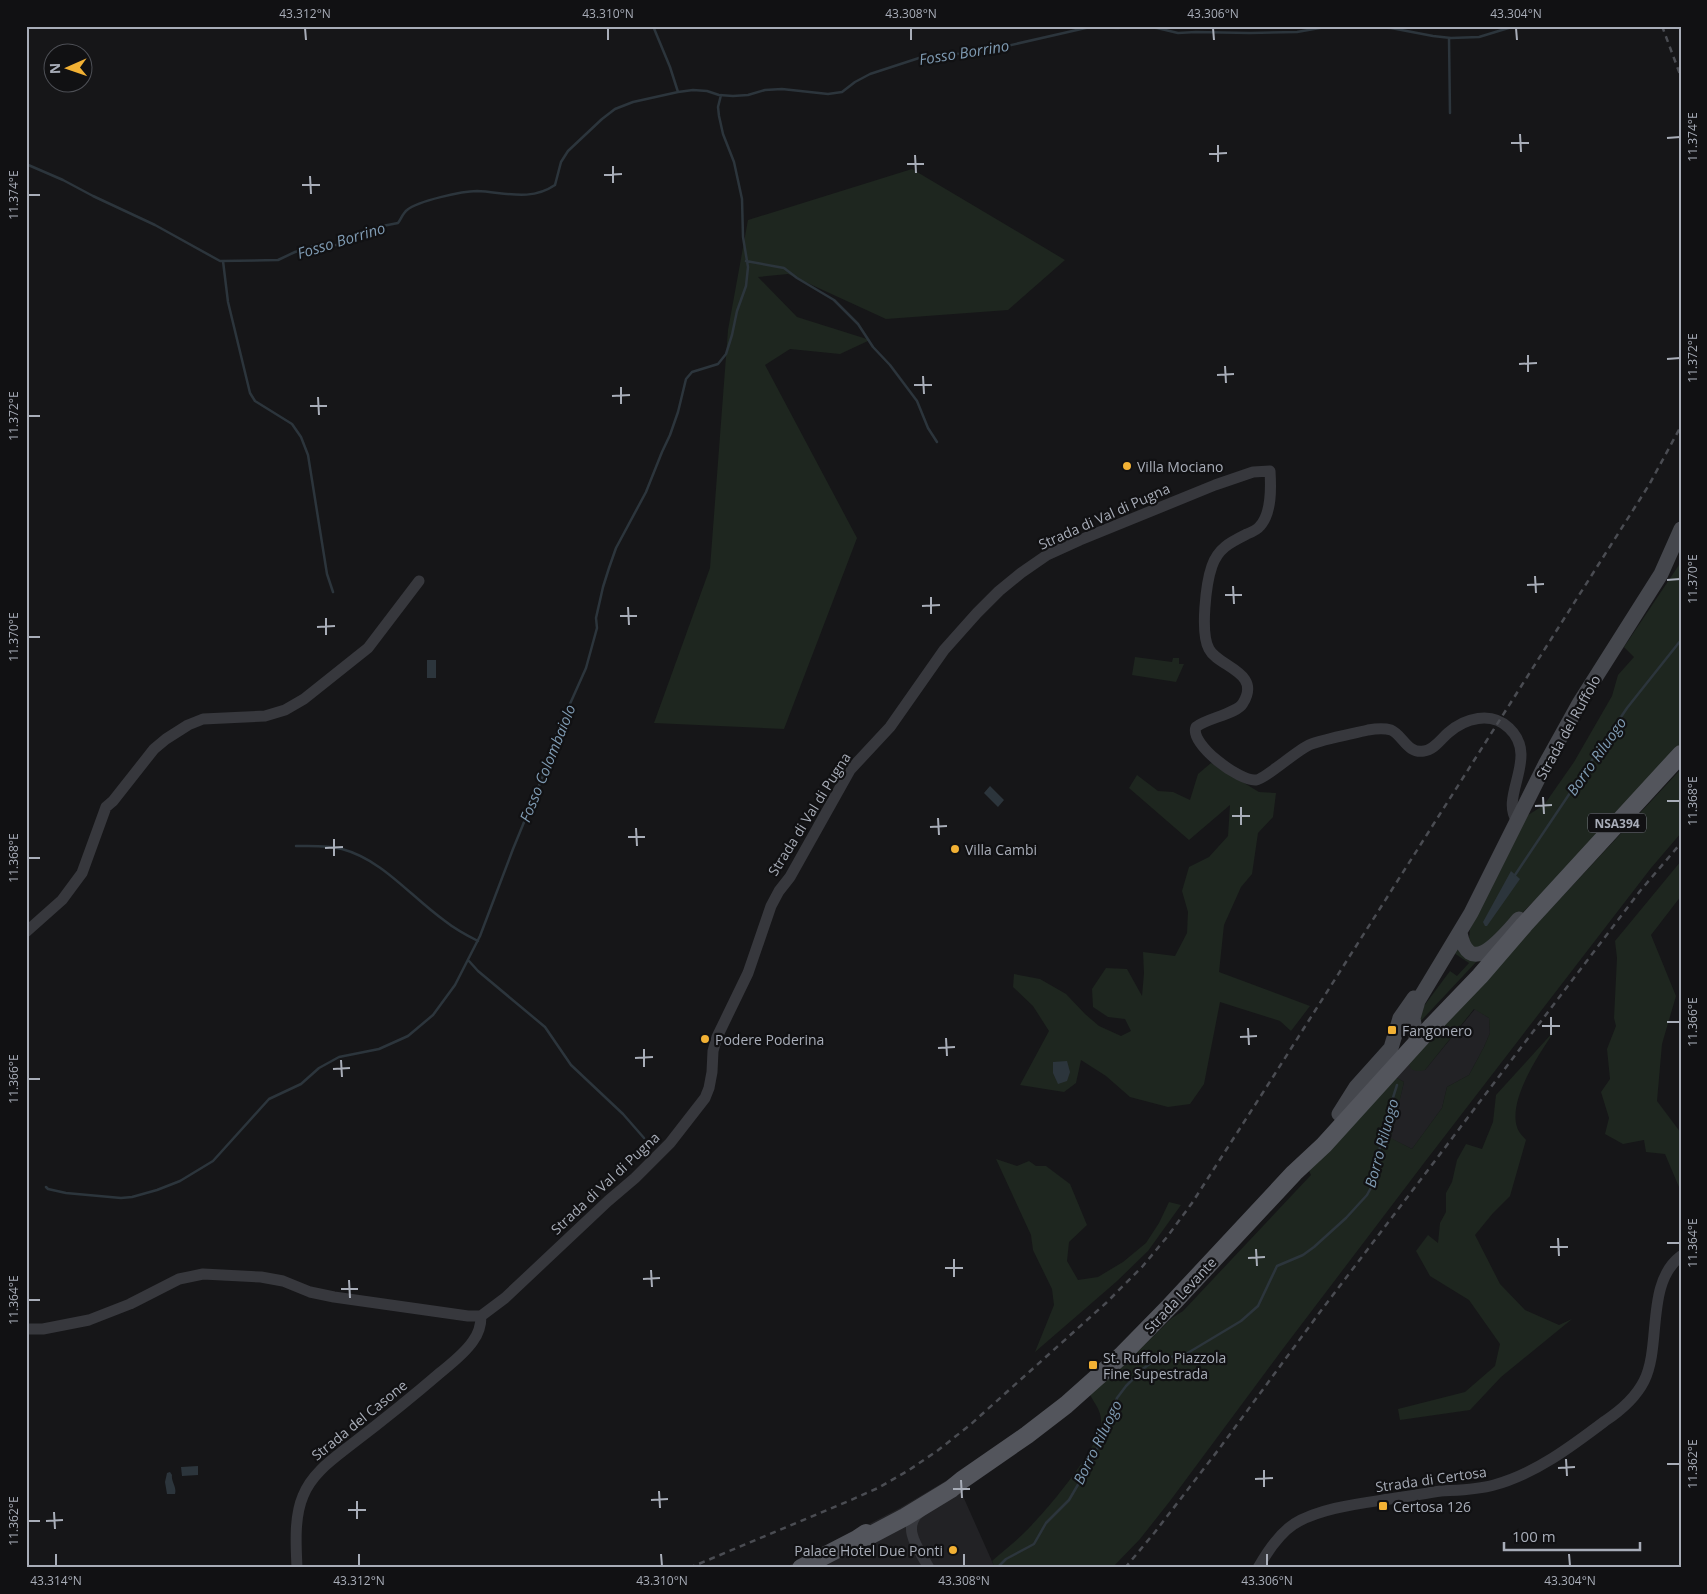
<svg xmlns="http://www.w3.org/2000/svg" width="1707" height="1594" font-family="'Open Sans',sans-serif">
<rect width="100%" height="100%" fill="#161618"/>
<path fill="#222225" d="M1475 1009 1489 1018 1490 1033 1484 1047 1469 1075 1447 1087 1442 1108 1412 1149 1390 1138 1404 1082 1395 1077 1408 1062 1425 1070Z
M954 1476 995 1568H784L900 1508Z"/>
<path fill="#1e261f" d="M912 169 1065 260 1008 310 886 319 788 274 758 277 797 317 870 340 840 354 790 349 765 365 857 538 784 729 654 723 710 568 728 330 748 220Z
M1681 562V746L1539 896 1497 938 1482 948 1472 947 1469 939 1470 929 1525 817 1544 805 1574 762 1612 696 1618 675 1634 657 1624 647Z
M1135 657 1172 662 1173 658H1179V664H1184L1176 682 1132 675Z
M1211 763 1259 792 1276 793 1273 817 1258 833 1252 874 1241 887 1224 925 1219 972 1310 1006 1291 1031 1280 1021 1220 1002 1204 1084 1190 1104 1168 1107 1130 1097 1106 1076 1081 1060 1076 1083 1064 1092 1020 1085 1049 1031 1033 1006 1013 987 1014 974 1040 979 1066 994 1085 1014 1099 1026 1121 1036 1131 1031 1125 1019 1108 1017 1093 1007 1092 989 1106 968 1127 969 1142 996 1144 973 1143 952 1175 956 1187 933 1188 912 1182 891 1189 867 1209 857 1228 836 1230 805 1189 840 1129 788 1137 775 1158 791 1173 792 1190 800 1198 774Z
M1681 769V833L1651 868 1424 1163 1282 1350 1170 1501 1140 1539 1112 1568H995L992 1561C1003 1551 1014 1543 1024 1533 1044 1514 1099 1449 1101 1423 1102 1412 1095 1404 1090 1395L1129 1360 1172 1318 1183 1311 1311 1175 1309 1171 1395 1077 1404 1082 1391 1138 1412 1149 1442 1108 1447 1087 1469 1075 1484 1047 1490 1033 1489 1018 1474 1009 1425 1070C1420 1071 1417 1072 1411 1069L1408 1062Z
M1681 861V896L1651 935 1676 996 1662 1044 1657 1101 1681 1133 1679 1187 1665 1154 1646 1152 1644 1140 1623 1144 1605 1134 1609 1118 1601 1092 1610 1079 1607 1049 1616 1026 1614 1018 1617 958 1615 941Z
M1459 946 1477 961 1419 1023 1418 1014 1450 971 1457 976 1469 963 1454 953Z
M1555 1030C1540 1053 1508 1099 1517 1127 1518 1132 1523 1136 1526 1140L1510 1196 1493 1213 1475 1235 1500 1284 1525 1310 1559 1325 1572 1319 1501 1377 1470 1410 1400 1420 1398 1409 1465 1392 1495 1366 1500 1344 1469 1300 1430 1276 1416 1251 1428 1235 1438 1243 1440 1223 1446 1212V1193L1452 1182 1457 1160 1466 1144 1482 1149 1493 1122 1496 1095Z
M996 1159 1017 1166 1029 1161 1036 1166H1046L1070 1184 1087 1225 1069 1242 1067 1261 1078 1280 1098 1277 1123 1262 1146 1243 1159 1223 1169 1202 1181 1205 1148 1251 1116 1282 1035 1352 1054 1305 1052 1289 1033 1250 1031 1235Z"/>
<path fill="#2c353c" d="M427 660H436V678H427Z
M990 786 1004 800 998 807 984 793Z
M1511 871 1520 879 1487 926H1485L1483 922Z
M1067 1061 1070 1072 1067 1081 1058 1084 1053 1073V1062Z
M198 1466V1475L182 1476 181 1467Z
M170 1472 172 1475C171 1482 177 1487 175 1494H167L165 1482 167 1473Z"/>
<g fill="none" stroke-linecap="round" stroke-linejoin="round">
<path stroke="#2c353c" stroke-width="2.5" d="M653 26 670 67 678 92
M1354 26 1391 28 1433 36 1451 38 1479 37 1515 26
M1449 38 1450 113
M26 164 63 180 93 196 155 225 220 261 278 260 295 252 314 246 336 245 352 240 367 229 398 223C401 219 403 213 407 210 418 201 462 191 477 191 504 192 530 202 555 185L561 162 568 151 602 119 615 109 633 102 678 92 693 90 707 91 719 95 733 96 748 95 765 90 782 89 828 94 842 92 855 82 870 74 919 58 936 55 976 53 1090 27 1118 28 1133 26 1157 28 1178 33 1196 32 1250 33 1297 32 1331 26
M223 261 228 302 250 393 255 401 292 424 301 437 308 455 327 574 333 592
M746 261 784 268 797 278 834 300 858 324 873 347 890 365 917 401 928 428 937 442
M296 846C311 846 327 845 342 849 383 860 411 897 445 921 455 929 466 935 478 941
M1515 875 1627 708 1681 640
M469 961 478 971 545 1027 571 1065 623 1114 644 1138
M46 1187 48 1189 66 1193 121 1198 132 1197 157 1190 180 1181 213 1161 269 1099 301 1084 319 1068 339 1057 379 1049 408 1036 433 1015 455 985 480 936 513 849 545 771 557 733 586 668 597 628 596 618 603 587 609 568 616 548 646 492 662 452 670 435 678 412 686 379 692 372 718 364 726 354 732 335 737 311 746 286 748 267 743 237 742 199 734 162 723 134 719 116 718 107 721 95
M997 1568 1006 1559 1034 1544 1046 1523 1069 1500 1086 1471 1101 1441 1109 1423 1117 1398 1126 1386 1144 1368 1155 1360 1186 1354 1241 1321 1258 1306 1277 1266 1303 1255 1314 1247 1346 1218 1367 1195 1374 1182 1383 1129 1397 1085"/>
<path stroke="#37383d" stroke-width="11" d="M26 932 62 900 82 873 106 807 113 801 154 749 166 739 188 725 203 719 265 716 285 710 304 699 368 648 419 581
M481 1316 505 1298 608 1201 635 1178 670 1143 705 1098 709 1088 712 1072 713 1051 717 1037 748 973 771 906 779 891 790 877 850 770 890 727 944 650 977 613 999 591 1021 573 1047 555 1080 540 1215 485 1253 472 1270 471C1271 487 1272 513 1260 526 1257 530 1252 532 1247 534 1231 542 1218 548 1212 566 1206 583 1200 633 1209 649 1218 667 1262 672 1243 703 1237 714 1207 718 1196 727 1189 744 1240 782 1256 780 1265 779 1296 751 1309 745 1323 739 1352 734 1368 730 1374 729 1384 728 1391 730 1403 735 1407 754 1424 751 1434 750 1441 739 1448 733 1465 718 1491 711 1509 728 1540 757 1499 796 1517 821
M26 1329H43L89 1320 130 1304 179 1279 203 1274 261 1277 283 1281 310 1292 334 1297 468 1316H481
M920 1512C900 1527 920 1551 929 1568
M297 1568C296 1545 294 1517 303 1496 312 1473 333 1459 352 1444 382 1421 412 1397 441 1372 452 1363 465 1353 473 1341 479 1333 481 1325 481 1316
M1258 1568C1267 1552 1279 1534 1294 1524 1321 1507 1365 1503 1396 1498 1412 1496 1426 1493 1441 1491 1459 1490 1477 1490 1494 1485 1535 1474 1572 1446 1605 1421 1620 1411 1636 1397 1644 1381 1662 1345 1645 1283 1681 1256"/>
<path stroke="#45474d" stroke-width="15" d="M1460 933C1470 981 1504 935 1519 919
M1417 1042 1413 1018 1418 1001 1471 913 1545 765 1580 702 1661 574 1681 529
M1339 1114 1356 1087 1391 1048 1400 1018 1414 998"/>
<path stroke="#53555c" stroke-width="18" d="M857 1539 869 1536 905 1517 951 1489 962 1480 1027 1435 1066 1405 1121 1356 1170 1306 1294 1173 1324 1145 1431 1027 1480 976 1524 925 1681 754
M801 1568 857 1539 866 1533"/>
<path stroke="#4a4c52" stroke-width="2.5" stroke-dasharray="6 5" stroke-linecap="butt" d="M1662 26 1681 77
M689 1568 851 1500 878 1488 909 1470 937 1451 970 1425 1106 1303 1142 1267 1167 1237 1192 1203 1271 1080 1649 485 1681 426
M1125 1568 1155 1532 1219 1449 1320 1312 1640 891 1681 843"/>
</g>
<path fill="none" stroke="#a8adb8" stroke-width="2" d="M305 28 306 40M608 28V40M911 28V40M1213 28 1214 40M1516 28 1517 40M1520 134 1521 152M1667 138 1680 137M1511 143H1529M1218 145V162M1209 154 1227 153M915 155 916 173M907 164H924M613 166V183M604 175 622 174M310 176 311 194M302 185H320M28 195H40M1528 355V372M1667 359 1680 358M1519 364 1537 363M1225 366 1226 383M1217 375 1234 374M923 376 924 394M914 385H932M621 387V404M612 396 630 395M318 397 319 415M310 406H327M28 416H40M1535 576 1536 593M1667 580 1680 579M1527 585 1544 584M1233 586 1234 604M1225 595H1242M931 597V614M922 606 940 605M628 607 629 625M620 616H637M326 618V635M317 627 335 626M28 637H40M1543 797 1544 814M1667 801H1680M1535 806 1552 805M1241 807V825M1232 816H1250M938 818 939 835M930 827 947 826M636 828 637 846M628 837H645M334 839V856M325 848 343 847M28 858H40M1551 1017V1035M1667 1022H1680M1542 1026H1560M1248 1028 1249 1045M1240 1037 1257 1036M946 1038 947 1056M938 1048 955 1047M644 1049V1067M635 1058 653 1057M341 1060 342 1077M333 1069 350 1068M28 1079H40M1558 1238 1559 1256M1667 1243H1680M1550 1247H1568M1256 1249 1257 1266M1248 1258 1265 1257M954 1259V1277M945 1268H963M651 1270 652 1287M643 1279 660 1278M349 1280 350 1298M341 1289H358M28 1300H40M1566 1459 1567 1476M1667 1464H1680M1558 1468 1575 1467M1264 1470V1487M1255 1479 1273 1478M961 1480 962 1498M953 1489H970M659 1491 660 1508M651 1500 668 1499M357 1501V1519M348 1510H366M54 1512 55 1529M28 1521H40M46 1521 63 1520M56 1554V1566M359 1554V1566M661 1554 662 1566M964 1554V1566M1267 1554V1566M1569 1554 1570 1566"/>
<g fill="#f2b134" stroke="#111113" stroke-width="2">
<circle cx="1127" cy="466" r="5"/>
<circle cx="955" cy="849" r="5"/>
<rect x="1387" y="1025" width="10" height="10" rx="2.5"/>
<circle cx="705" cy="1039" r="5"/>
<rect x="1088" y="1360" width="10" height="10" rx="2.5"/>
<rect x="1378" y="1501" width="10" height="10" rx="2.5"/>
<circle cx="953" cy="1550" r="5"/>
</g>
<g text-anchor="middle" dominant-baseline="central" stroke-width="4.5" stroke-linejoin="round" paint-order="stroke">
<rect fill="#111113" stroke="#7b7e86" stroke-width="1" x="1588" y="813.5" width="58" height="19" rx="4"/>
<g font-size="12" font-weight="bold" fill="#a8adb8">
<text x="1617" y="823">NSA394</text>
</g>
<g font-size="14" fill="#a8adb8" stroke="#111113" text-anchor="start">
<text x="1137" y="466">Villa Mociano</text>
<text x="965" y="849">Villa Cambi</text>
<text x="1402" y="1030">Fangonero</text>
<text x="715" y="1039">Podere Poderina</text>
<text x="1103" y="1357">St. Ruffolo Piazzola<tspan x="1103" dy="16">Fine Supestrada</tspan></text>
<text x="1393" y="1506">Certosa 126</text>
<text x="943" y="1550" text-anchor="end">Palace Hotel Due Ponti</text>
</g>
<g font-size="14" fill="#a8adb8" stroke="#111113">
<text transform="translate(1104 516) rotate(-24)">Strada di Val di Pugna</text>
<text transform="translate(1568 727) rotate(-61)">Strada del Ruffolo</text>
<text transform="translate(809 814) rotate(-58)">Strada di Val di Pugna</text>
<text transform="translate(605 1183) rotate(-43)">Strada di Val di Pugna</text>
<text transform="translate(1180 1295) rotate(-47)">Strada Levante</text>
<text transform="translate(359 1420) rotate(-39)">Strada del Casone</text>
<text transform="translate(1431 1479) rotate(-8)">Strada di Certosa</text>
</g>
<g font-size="15" font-style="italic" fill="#7f9bb3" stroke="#111113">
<text transform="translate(964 52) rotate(-9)">Fosso Borrino</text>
<text transform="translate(341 240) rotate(-17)">Fosso Borrino</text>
<text transform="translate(1596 756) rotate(-55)">Borro Riluogo</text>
<text transform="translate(547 763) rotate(-68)">Fosso Colombaiolo</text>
<text transform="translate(1381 1143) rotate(-75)">Borro Riluogo</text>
<text transform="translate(1097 1442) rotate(-64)">Borro Riluogo</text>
</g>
</g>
<rect width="1707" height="1594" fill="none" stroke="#111113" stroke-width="55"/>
<g transform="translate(68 68) rotate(268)"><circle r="24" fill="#111113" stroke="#4d4f55"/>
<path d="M0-4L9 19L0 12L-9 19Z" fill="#f2b134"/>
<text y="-8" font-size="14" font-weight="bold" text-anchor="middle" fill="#a8adb8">N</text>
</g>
<path d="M1504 1542v8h136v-8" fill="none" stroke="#a8adb8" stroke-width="2.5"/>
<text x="1512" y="1542" font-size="15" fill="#a8adb8" stroke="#111113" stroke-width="4" paint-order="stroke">100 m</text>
<rect x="28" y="28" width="1652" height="1538" fill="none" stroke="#a8adb8" stroke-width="2"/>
<g font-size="12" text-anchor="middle" fill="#a8adb8">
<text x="305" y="18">43.312°N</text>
<text x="608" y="18">43.310°N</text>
<text x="911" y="18">43.308°N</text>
<text x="1213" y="18">43.306°N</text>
<text x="1516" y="18">43.304°N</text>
<text transform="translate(1693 137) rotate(-90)" y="4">11.374°E</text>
<text transform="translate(14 195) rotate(-90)" y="4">11.374°E</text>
<text transform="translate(1693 358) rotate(-90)" y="4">11.372°E</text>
<text transform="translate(14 416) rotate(-90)" y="4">11.372°E</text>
<text transform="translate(1693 579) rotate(-90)" y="4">11.370°E</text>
<text transform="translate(14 637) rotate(-90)" y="4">11.370°E</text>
<text transform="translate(1693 801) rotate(-90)" y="4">11.368°E</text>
<text transform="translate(14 858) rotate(-90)" y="4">11.368°E</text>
<text transform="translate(1693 1022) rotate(-90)" y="4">11.366°E</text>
<text transform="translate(14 1079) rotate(-90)" y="4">11.366°E</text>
<text transform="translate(1693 1243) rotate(-90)" y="4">11.364°E</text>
<text transform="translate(14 1300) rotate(-90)" y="4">11.364°E</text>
<text transform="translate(1693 1464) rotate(-90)" y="4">11.362°E</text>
<text transform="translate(14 1521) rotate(-90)" y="4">11.362°E</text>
<text x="56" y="1585">43.314°N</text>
<text x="359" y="1585">43.312°N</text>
<text x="662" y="1585">43.310°N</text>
<text x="964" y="1585">43.308°N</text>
<text x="1267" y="1585">43.306°N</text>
<text x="1570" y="1585">43.304°N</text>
</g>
</svg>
